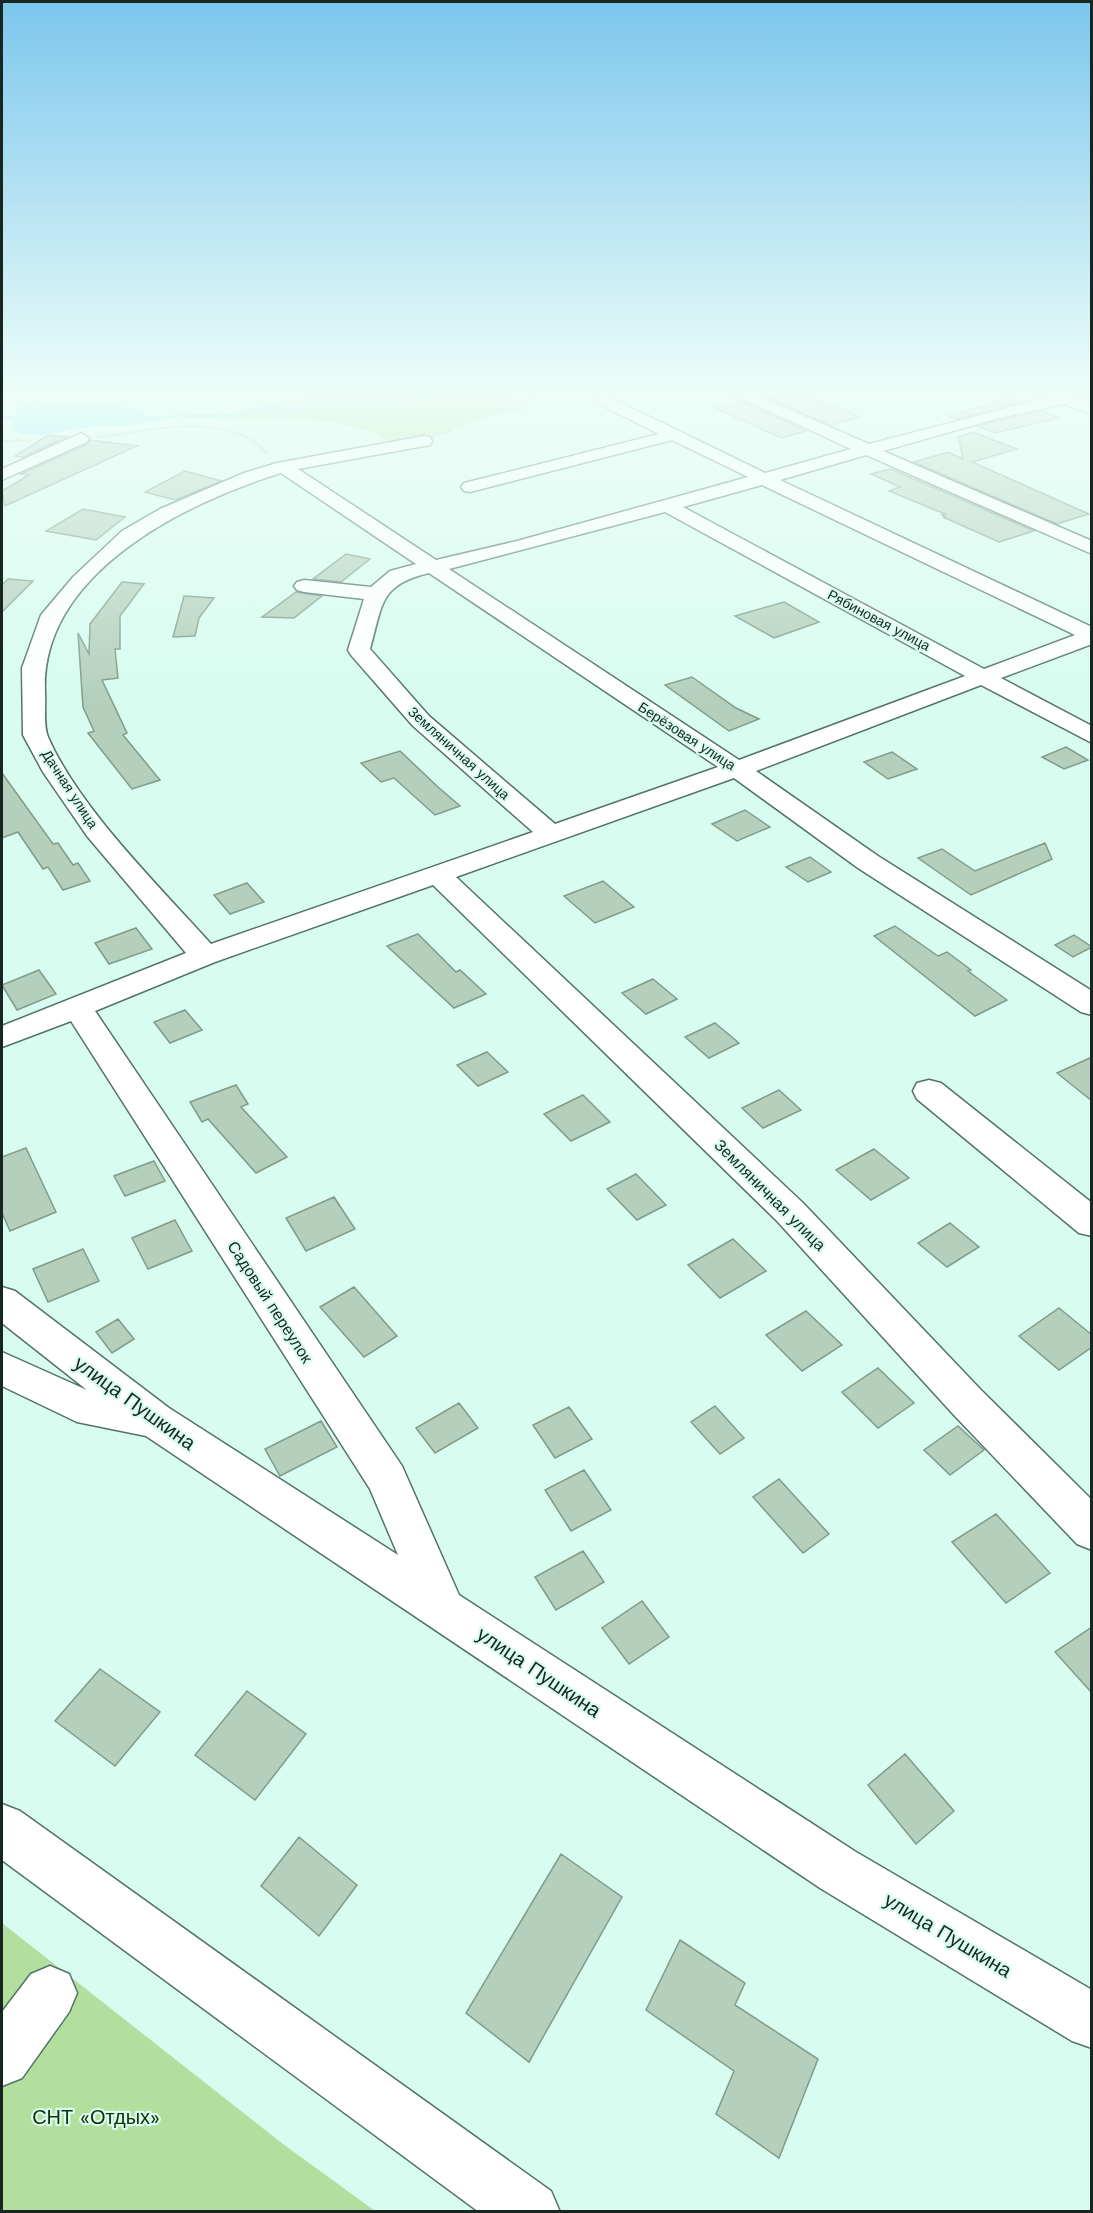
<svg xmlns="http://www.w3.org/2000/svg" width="1093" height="2213" font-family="'Work Sans',sans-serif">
<rect width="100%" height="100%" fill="#d8fcf0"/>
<path fill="#b2de9e" d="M298 389H575L585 392 554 398 515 394 510 400 529 408 476 418 431 438 396 445C342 412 288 421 227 420L246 409 302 398Z
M2 1923 283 2144 375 2211H2Z"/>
<path fill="#7be1f4" d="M35 401C71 405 108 400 143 411V417L191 414 128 426 97 425 44 435 20 434 11 428 19 406Z"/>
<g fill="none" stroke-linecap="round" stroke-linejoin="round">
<path stroke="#7be1f4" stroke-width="4" d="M182 415 222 417 275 407 280 414 330 403 413 399 440 389
M2 419 24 417"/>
</g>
<path fill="#b4d0bd" stroke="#809b89" stroke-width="1.5" d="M793 389 860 417 830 425 764 396Z
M1010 398 1021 402 957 419 949 416Z
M742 401 806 431 781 438 715 408Z
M1042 411 1059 418 995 433 977 426Z
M973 432 1017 449 972 462 1089 514 1057 524 914 462 948 452 963 459 958 437Z
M48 435 66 437 23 457 15 456Z
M90 440 137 446 5 506 2 491 29 475 21 474 88 444Z
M891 469 1034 531 999 542 943 517H946L942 515 945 514 889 491 900 487 871 474Z
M185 471 221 481 175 500 145 492Z
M83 509 125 517 96 540 46 531Z
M346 554 370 559 341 582 313 579Z
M8 579 33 581 2 612V585Z
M122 582 144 584 120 616V649H115L118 678 102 680 127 733 123 735 160 780 132 789 88 733 94 731 83 707 78 633 89 654 90 624Z
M296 592 322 596 294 618 262 617Z
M184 596 214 598 199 618 195 636 173 637Z
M784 602 819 622 774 638 735 616Z
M692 677 736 708 759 719 729 731 665 685Z
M1066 747 1088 760 1064 769 1042 757Z
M400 751 438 787 460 806 435 815 394 778 381 782 361 763Z
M892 752 917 769 888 779 864 762Z
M2 773 53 844 58 843 73 865 78 863 90 881 63 890 48 867 43 869 18 832 2 838Z
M745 810 770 827 737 841 712 824Z
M1045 843 1052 859 971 895 918 858 942 849 975 871Z
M810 857 831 872 808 882 786 867Z
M603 881 634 907 595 923 564 896Z
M247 883 264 902 230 914 214 895Z
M895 926 938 956 947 952 971 970 968 971 1007 1000 975 1016 874 936Z
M136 928 152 949 109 964 95 943Z
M418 934 456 972 460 970 486 994 454 1008 387 946Z
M1074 935 1092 947 1073 957 1055 945Z
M39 970 56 994 17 1010 2 985Z
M653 979 677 999 646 1014 622 993Z
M185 1010 202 1030 170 1043 154 1022Z
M715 1023 739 1043 709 1058 685 1037Z
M487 1052 508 1072 478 1086 457 1065Z
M1092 1057V1101L1057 1073Z
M236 1085 248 1104 241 1107 287 1157 256 1173 208 1119 202 1122 190 1102Z
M779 1090 801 1110 763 1128 742 1108Z
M583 1095 610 1122 571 1141 544 1114Z
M26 1148 56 1212 10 1231 2 1213V1157Z
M874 1149 909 1178 871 1200 836 1170Z
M154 1161 165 1181 125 1196 114 1176Z
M636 1174 666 1205 637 1220 607 1189Z
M334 1197 355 1229 306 1251 286 1218Z
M175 1220 192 1251 148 1269 132 1238Z
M950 1223 979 1247 947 1267 918 1243Z
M733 1239 766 1271 720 1298 688 1265Z
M83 1249 99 1281 48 1302 33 1269Z
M354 1287 397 1336 364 1357 320 1307Z
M1059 1308 1092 1335V1347L1059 1370 1019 1336Z
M806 1311 842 1345 802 1371 766 1335Z
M118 1319 134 1339 112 1353 96 1332Z
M878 1368 914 1403 878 1428 842 1392Z
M459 1403 478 1428 435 1453 416 1428Z
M715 1406 744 1438 720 1454 691 1422Z
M569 1407 592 1439 555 1458 533 1425Z
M321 1421 337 1447 280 1476 265 1449Z
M958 1426 984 1450 950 1475 924 1450Z
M584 1470 611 1510 571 1531 545 1490Z
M779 1479 829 1534 803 1553 753 1497Z
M996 1514 1050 1573 1006 1603 952 1542Z
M583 1551 604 1582 556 1610 535 1577Z
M642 1601 669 1637 629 1664 602 1628Z
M1092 1627V1693L1055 1652Z
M100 1669 160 1712 115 1766 55 1721Z
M247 1691 306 1734 255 1800 195 1755Z
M905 1754 954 1811 916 1844 868 1785Z
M299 1837 357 1885 319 1936 261 1886Z
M561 1854 622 1897 529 2062 466 2013Z
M680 1940 745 1983 735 2005 818 2059 779 2158 716 2114 734 2071 646 2010Z"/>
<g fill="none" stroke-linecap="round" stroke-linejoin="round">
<g stroke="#527369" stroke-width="3">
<path id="minor" d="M721 389H742L869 444 1046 398 1036 394 1035 389H1053L1092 403V414L1063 404 999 418 883 451 1092 541V554L866 455 780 480 1092 627V644L1001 678 1092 726V743L981 685 756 771 878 856 1092 991V1015L1081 1012 858 868 734 778 456 877 803 1203 981 1390 1092 1500V1550L1077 1544 953 1414 777 1221 433 885 215 962 95 1011 402 1466 459 1595 856 1852 1092 1990V2048L1072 2041 820 1888 146 1436 77 1422 2 1386V1352L87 1390 2 1323V1287L15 1291 169 1408 398 1555 370 1489 71 1021 2 1047V1026L186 953 87 836 43 772 23 735 22 668 41 615 73 577 122 531 160 509 244 473 277 463 424 436 430 437 432 441 430 445 424 446 298 469 436 560 517 541 748 477 672 440 470 492 464 491 461 487 464 483 659 434 595 402 593 399 595 396H607L765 473 851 449ZM281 473 416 564 390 571 371 587 304 580 297 582 294 586 297 590 304 592 364 599 348 650 351 655 413 726 533 832 211 944C159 886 79 808 48 737 43 725 46 705 45 692 40 574 184 503 281 473ZM762 485 1075 635 984 669 683 507ZM665 512 965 676 739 760 449 569ZM429 573 718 767 555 824 429 716 370 649C383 604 379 585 429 573Z
M81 433 89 438 87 442 2 480V469Z
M929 1080 941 1083 1092 1203V1236L1079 1233 917 1099 913 1091 917 1083Z
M2 1804 20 1811 551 2191 560 2212H479L2 1860Z
M50 1966 69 1974 77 1993 69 2012 22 2078 2 2086V2012L31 1974Z"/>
</g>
<path stroke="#96b2a9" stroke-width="2" stroke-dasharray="2 1.5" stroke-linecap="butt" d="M442 434 517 403 563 389
M98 437C152 431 226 409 268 454
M2 441 34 440"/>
<use href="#minor" fill="#fff" fill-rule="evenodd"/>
</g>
<linearGradient id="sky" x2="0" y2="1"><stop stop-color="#7cc6ed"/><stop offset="0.56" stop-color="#edfef8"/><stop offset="1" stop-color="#edfef8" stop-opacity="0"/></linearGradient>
<rect width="1093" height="699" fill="url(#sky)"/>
<g text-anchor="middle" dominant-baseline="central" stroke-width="4.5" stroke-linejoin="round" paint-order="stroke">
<g font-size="14" fill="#182622" stroke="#d8fcf0">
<text transform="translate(879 620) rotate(28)">Рябиновая улица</text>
<text transform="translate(687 736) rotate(33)">Берёзовая улица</text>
<text transform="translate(459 753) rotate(42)">Земляничная улица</text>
<text transform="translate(70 789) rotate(57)">Дачная улица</text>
</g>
<g font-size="16" fill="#182622" stroke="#d8fcf0">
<text transform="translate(770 1195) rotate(45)">Земляничная улица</text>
<text transform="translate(270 1302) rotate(57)">Садовый переулок</text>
</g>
<g font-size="20" fill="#182622" stroke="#d8fcf0">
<text transform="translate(135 1403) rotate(36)">улица Пушкина</text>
<text transform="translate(539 1672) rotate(34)">улица Пушкина</text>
<text transform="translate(948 1935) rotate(31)">улица Пушкина</text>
</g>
<g font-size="20" fill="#153104" stroke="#d8fcf0">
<text x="96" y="2117">СНТ «Отдых»</text>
</g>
</g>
<rect width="1093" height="2213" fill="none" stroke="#182622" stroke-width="6"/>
</svg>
